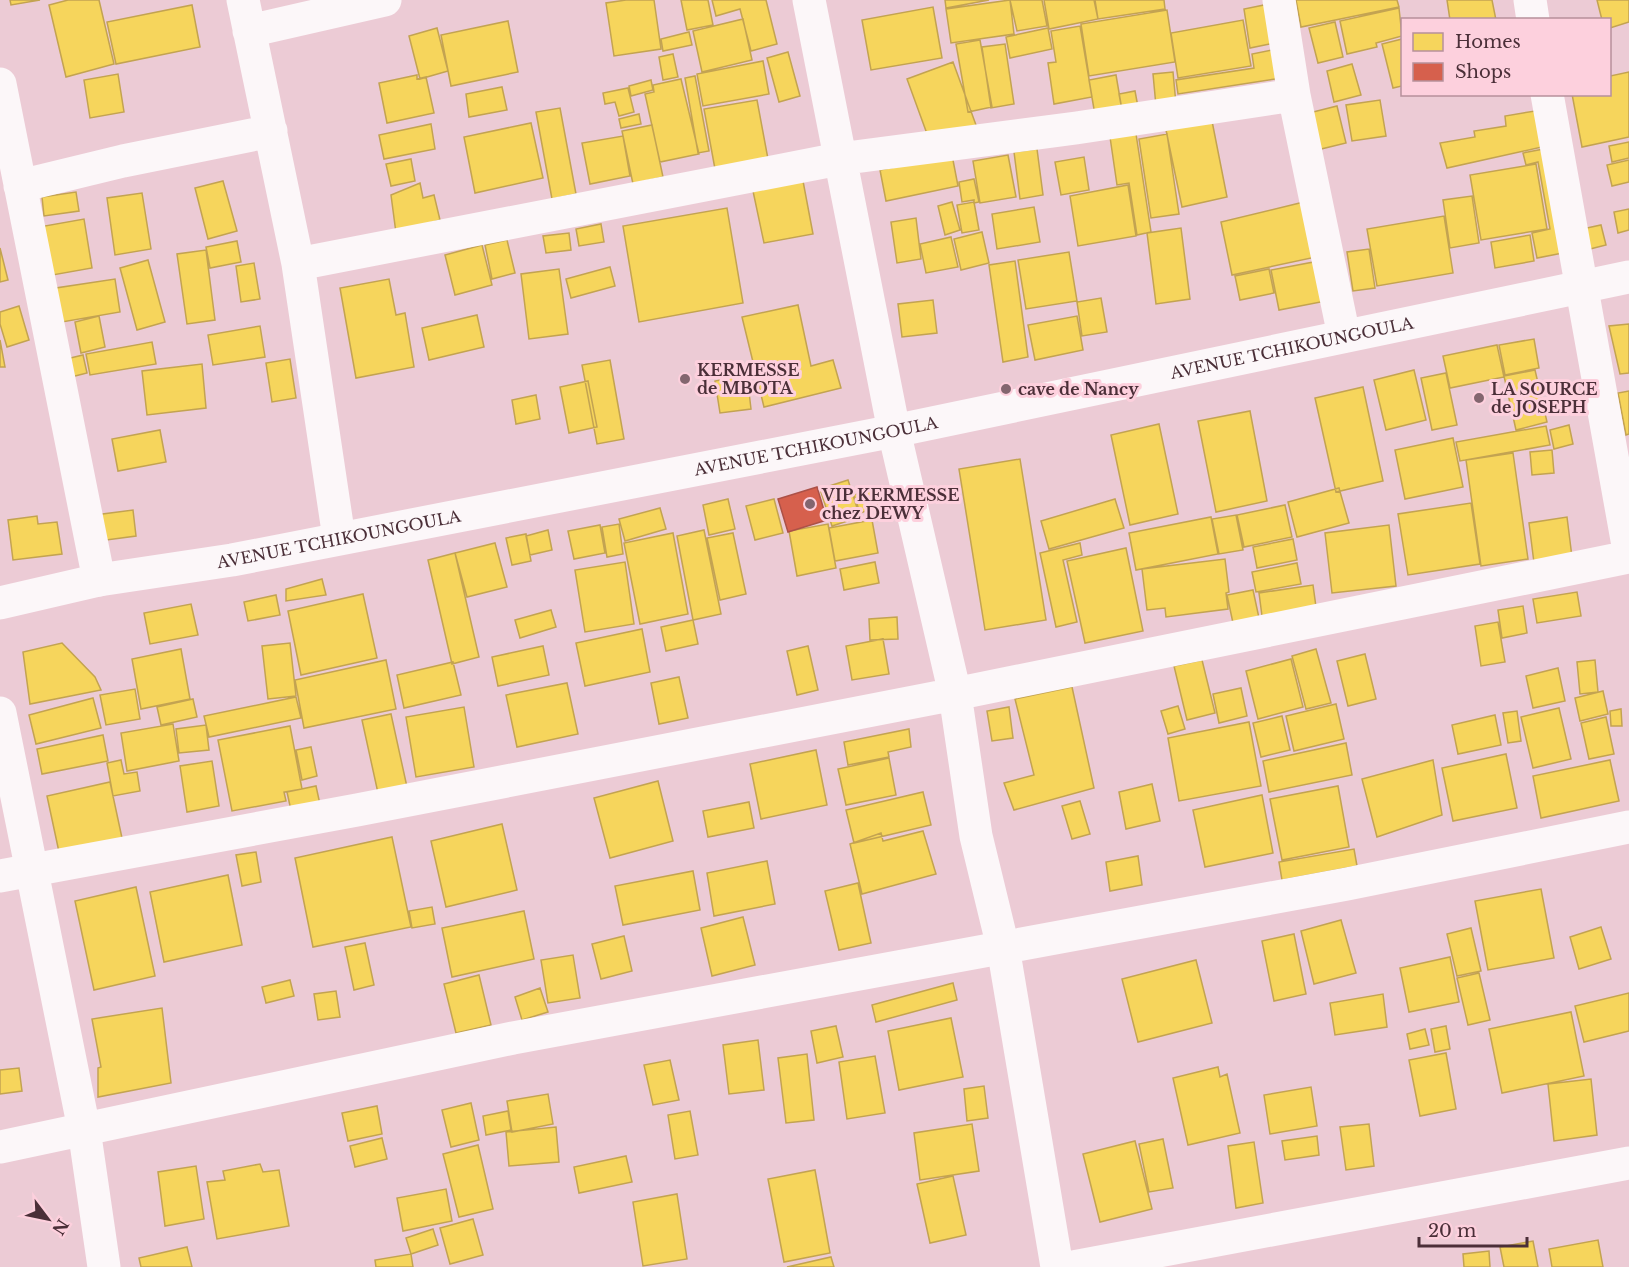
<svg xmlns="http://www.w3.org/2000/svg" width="1629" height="1267" font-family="'Libre Baskerville',serif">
<rect width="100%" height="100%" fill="#eccbd5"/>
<path fill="#f6d55c" stroke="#c3a351" stroke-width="1.5" d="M10 0H40L11 5Z
M68 0H99L114 64 66 77 49 5Z
M626 0H654L661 49 614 56 606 3Z
M681 0H708L713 25 687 30Z
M712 0H766L777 44 751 51 740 9 716 16Z
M945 0H989L946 8Z
M1010 0H1042L1047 26 1017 31Z
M1010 0 1014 34 951 43 946 9Z
M1044 0H1094L1098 19 1049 29Z
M1095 0H1164L1165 9 1098 19Z
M1296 0H1397L1399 7 1301 27Z
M1447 0H1492L1496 20H1450Z
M1597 0H1629V22L1610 28V20H1602Z
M1269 4 1275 43 1250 48 1244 9Z
M192 5 200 47 116 64 107 22Z
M933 7 942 58 871 70 862 20Z
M1399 8 1402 36 1376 43 1377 47 1347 54 1340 21Z
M1167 10 1175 62 1089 76 1081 24Z
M743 19 752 60 702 72 693 31Z
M1243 20 1251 66 1178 78 1171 33Z
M508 21 518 72 451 86 441 35Z
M1335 22 1343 57 1318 63 1309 28Z
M1080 26 1092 97 1054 104 1048 63 1056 62 1051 31Z
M437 28 448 71 420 79 409 36Z
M1048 28 1052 49 1010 58 1006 37Z
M689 32 692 45 663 51 661 39Z
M1402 39V86L1393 88 1382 44Z
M980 40 992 107 968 112 956 44Z
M1005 44 1014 104 991 108 982 47Z
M1277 49 1282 78 1178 94 1176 80 1254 68 1252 54Z
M788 52 800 96 779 102 767 58Z
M673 54 678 77 663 80 659 57Z
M763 61 769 94 703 106 697 74Z
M953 62 976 125 930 142 907 79Z
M1352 64 1361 95 1334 102 1327 71Z
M1173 72 1176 104 1156 106 1153 74Z
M1629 72V137L1582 147 1572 94H1610V76Z
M118 74 124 112 90 118 84 80Z
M417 75V79L426 77 434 113 387 123 379 83Z
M1116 75 1122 110 1095 115 1089 80Z
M695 76 709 151 698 153 685 78Z
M681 79 699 154 660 162 645 94 654 92 653 85Z
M651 80 653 90 631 96 629 86Z
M502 87 507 110 469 117 466 94Z
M628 88 634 112 619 116 615 102 605 104 603 93Z
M1135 91 1138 107 1122 110 1119 94Z
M757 100 768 159 715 169 704 109Z
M1380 100 1386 136 1352 141 1346 105Z
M1337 106 1346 143 1317 150 1309 113Z
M560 108 576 194 552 199 536 112Z
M1535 111 1542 147 1447 168 1440 143 1475 137 1474 131 1506 126 1505 116Z
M639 114 641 124 621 128 619 119Z
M1212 121 1227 197 1182 207 1166 130Z
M531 123 543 178 475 193 464 137Z
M431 124 435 149 384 159 379 135Z
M652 125 663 177 633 184 622 131Z
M1136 134 1151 232 1137 235 1129 183 1117 185 1110 137Z
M1167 134 1179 214 1151 218 1139 139Z
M623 136 630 176 590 184 582 143Z
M1629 142V158L1612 162 1609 146Z
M1549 148 1568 252 1537 258 1532 233 1550 229 1538 162 1526 165 1523 153Z
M1037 149 1043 195 1020 199 1014 152Z
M952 155 958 186 886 201 880 170Z
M1008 155 1016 197 980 203 973 161Z
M1084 157 1089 190 1061 195 1055 162Z
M411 159 415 181 391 186 386 164Z
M1629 160V182L1612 186 1607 165Z
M1536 164 1547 229 1481 240 1470 175Z
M974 179 979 202 974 203V200L962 202 959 182Z
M223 181 237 231 208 239 195 188Z
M803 181 813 234 764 243 753 191Z
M420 183 423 198 434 195 440 220 396 233 391 195Z
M1128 185 1136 236 1078 246 1070 196Z
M76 192 79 211 44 216 42 197Z
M142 193 151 249 115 255 107 198Z
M1472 196 1479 243 1450 248 1443 200Z
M1308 201 1316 257 1232 275 1221 222Z
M952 202 960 230 945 235 938 206Z
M974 202 979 230 962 233 957 205Z
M1034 207 1040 242 997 249 992 214Z
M727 208 743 303 639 322 623 226Z
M1629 209V230L1618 233 1614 212Z
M1444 216 1453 273 1377 286 1367 229Z
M916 218 921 259 897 263 891 222Z
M84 219 92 268 47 276 39 227Z
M601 224 604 242 579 246 576 229Z
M1601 225 1606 245 1586 250 1582 229Z
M1181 228 1190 299 1156 304 1147 233Z
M982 232 989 263 961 270 954 239Z
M569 233 571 250 546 253 543 236Z
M1530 235 1534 261 1495 268 1491 242Z
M951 237 958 267 926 273 920 244Z
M507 240 515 273 492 279 485 245Z
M237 241 241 262 210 268 206 247Z
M482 245 492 285 455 295 445 255Z
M0 248 8 280 0 282Z
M1369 249 1375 288 1353 291 1347 252Z
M206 250 215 320 187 324 177 254Z
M1069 252 1077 301 1026 309 1018 260Z
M148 260 165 322 137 330 120 268Z
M1015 261 1028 357 1003 362 989 265Z
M1319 261 1326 301 1279 310 1271 270Z
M254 263 260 299 241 302 236 266Z
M610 267 615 286 571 298 566 279Z
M559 269 568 334 529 339 521 274Z
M1269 269 1274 293 1240 300 1235 276Z
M115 279 120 312 62 322 56 288Z
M389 279 396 315 405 313 414 367 356 378 340 288Z
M1101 298 1107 332 1082 336 1077 302Z
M933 300 937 333 902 337 898 304Z
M798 305 811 366 833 360 841 388 764 407 742 317Z
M19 306 29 340 7 347 0 324V312Z
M477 315 484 347 429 360 422 328Z
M99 316 105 347 81 353 75 322Z
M1077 316 1083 350 1035 360 1028 325Z
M1629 324V373L1620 374 1609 326Z
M260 326 265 357 213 365 208 335Z
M1534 339 1539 368 1505 375 1499 345Z
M0 340 5 367H0Z
M152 342 156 364 90 375 86 354Z
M1497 345 1504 377 1450 388 1443 356Z
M83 355 87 373 67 378 62 360Z
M290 359 296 398 272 402 266 363Z
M610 360 624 439 597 444 582 365Z
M202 364 206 408 147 415 142 371Z
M1414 370 1426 420 1386 430 1374 380Z
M1535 370 1547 422 1516 430 1504 376Z
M1446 373 1457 425 1432 430 1421 378Z
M747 375 751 409 720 413 715 381Z
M588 381 597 427 569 433 560 387Z
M1363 387 1383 481 1336 492 1315 398Z
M1629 391V434L1626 435 1618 393Z
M536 395 540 419 516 424 512 400Z
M1250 411 1267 501 1216 512 1198 421Z
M1159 424 1178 514 1130 525 1111 435Z
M1569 425 1573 444 1554 449 1550 430Z
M1546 426 1550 445 1460 461 1456 442Z
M160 430 166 462 118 471 112 439Z
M1453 438 1463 487 1405 499 1395 450Z
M1552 450 1554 473 1532 475 1530 452Z
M1513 453 1528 559 1481 566 1466 460Z
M1020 459 1046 620 985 630 959 469Z
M848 480 860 517 832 526 820 489Z
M1339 488 1349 523 1297 537 1288 502Z
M871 489 878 507 860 513 854 495Z
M728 499 735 529 709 535 703 505Z
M774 499 783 533 755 540 746 506Z
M1115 499 1124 528 1049 549 1041 521Z
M1471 503 1480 564 1408 575 1398 514Z
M1285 505 1292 537 1244 547 1237 515Z
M660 508 666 529 625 541 619 519Z
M133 510 136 536 99 541 95 515Z
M1236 515 1243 550 1219 554 1212 519Z
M37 516 38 524 57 522 62 554 13 560 8 520Z
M1211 517 1218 554 1136 570 1129 533Z
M1567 517 1572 557 1534 563 1529 523Z
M872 520 878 553 835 561 829 528Z
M619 524 623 554 607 557 602 527Z
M828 524 836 568 797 576 789 531Z
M600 525 605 553 574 559 568 531Z
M1389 525 1396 586 1332 593 1325 533Z
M548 530 552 550 530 555 526 536Z
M704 530 721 614 693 620 677 536Z
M673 533 688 614 640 624 624 543Z
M733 533 746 594 720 600 707 538Z
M526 534 531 561 512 565 506 538Z
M1293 539 1297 560 1257 568 1253 547Z
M495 543 507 587 467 597 455 553Z
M1080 543 1082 555 1063 560 1077 622 1056 627 1040 553Z
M1126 548 1143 631 1085 643 1067 561Z
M455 553 479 657 452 664 428 560Z
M1225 559 1229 592 1226 593 1228 609 1166 617 1165 608 1147 610 1142 569Z
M625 562 634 624 585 632 575 570Z
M875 562 879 583 844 590 840 569Z
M1297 563 1301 584 1256 592 1252 572Z
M322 579 326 595 286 601V589Z
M1313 585 1316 607 1262 616 1259 593Z
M1253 590 1259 618 1233 623 1227 595Z
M1577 592 1581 616 1537 623 1533 599Z
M363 594 377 658 301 675 288 611Z
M276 595 280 615 248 621 244 602Z
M191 604 198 635 150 644 144 613Z
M1523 606 1527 633 1502 638 1498 610Z
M551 610 556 627 520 638 515 620Z
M897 617 898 639 870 640 869 619Z
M693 620 698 644 666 651 661 627Z
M1498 622 1505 662 1481 666 1475 626Z
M642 629 650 672 585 686 576 643Z
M883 639 889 674 852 680 846 646Z
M62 643 95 677 101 690 30 704 23 652Z
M290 643 296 696 268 699 262 646Z
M543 646 549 675 498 686 492 657Z
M808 646 818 690 797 695 787 651Z
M181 649 190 699 141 709 132 659Z
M1316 649 1331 703 1306 709 1292 656Z
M1365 654 1376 699 1348 706 1337 661Z
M1291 659 1303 707 1258 719 1246 671Z
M386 660 396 709 304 728 295 680Z
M1202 660 1215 713 1187 720 1174 666Z
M1595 660 1598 692 1580 694 1577 662Z
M453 662 461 695 404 708 397 675Z
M1558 668 1565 701 1533 708 1526 676Z
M679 677 688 718 659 724 651 683Z
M567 683 578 734 517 747 506 695Z
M1072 687 1094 788 1014 810 1004 783 1034 775 1015 699Z
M1241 688 1247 716 1219 723 1213 694Z
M135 689 140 719 106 725 100 695Z
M1603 691 1608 714 1580 721 1575 698Z
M296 697 301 718 209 737 204 716Z
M93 698 101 728 36 744 29 715Z
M193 699 197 717 161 725 157 707Z
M1336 704 1344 739 1294 751 1286 716Z
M1178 706 1185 729 1168 734 1161 711Z
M464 707 474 767 416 777 406 717Z
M1009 707 1013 738 992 741 987 711Z
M1559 708 1571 759 1533 768 1521 717Z
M1621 709 1622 726H1611L1610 711Z
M1517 711 1521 741 1508 743 1503 713Z
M391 714 407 787 378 793 362 720Z
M1495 715 1501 745 1458 754 1452 725Z
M1282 716 1290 750 1261 757 1253 723Z
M1606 717 1614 754 1589 759 1581 723Z
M1249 722 1261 786 1179 801 1168 738Z
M173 724 179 761 127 771 121 733Z
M206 725 209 750 179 753 176 729Z
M290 726 302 789 284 792 286 801 232 811 218 740Z
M909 729 911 747 888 752 889 757 848 765 844 742Z
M103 735 108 761 42 774 37 749Z
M1346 743 1352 775 1269 792 1263 761Z
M311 747 317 776 302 780 296 750Z
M816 750 827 805 761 819 750 764Z
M1506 754 1517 808 1453 821 1442 768Z
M889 758 896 795 846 805 838 769Z
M121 760 124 774 137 772 140 791 113 796 107 763Z
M1433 760 1442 815 1377 837 1362 779Z
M1610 760 1619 801 1541 818 1533 776Z
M212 761 219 806 187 812 180 766Z
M658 781 673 841 610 858 594 798Z
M110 782 125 852 62 866 47 796Z
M1152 784 1160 821 1126 829 1119 792Z
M316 786 321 809 292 815 287 792Z
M1338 786 1349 847 1282 860 1270 799Z
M923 792 931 825 854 843 846 810Z
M1262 795 1273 853 1205 867 1193 810Z
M1080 801 1090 834 1072 839 1062 806Z
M749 802 754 828 708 837 703 811Z
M502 824 517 890 446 907 431 841Z
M923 831 936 874 862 894 850 844 881 833 883 841Z
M392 837 411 927 313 947 295 858Z
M1354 849 1357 866 1282 880 1279 862Z
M256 852 261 882 242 886 236 855Z
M1138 856 1142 885 1110 891 1106 862Z
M767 861 775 904 714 916 707 873Z
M693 871 700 910 623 925 615 886Z
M228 875 242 945 164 962 150 892Z
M858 883 871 943 839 950 825 891Z
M136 887 155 976 94 990 75 901Z
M1541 889 1554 958 1488 970 1475 901Z
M432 907 435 924 412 928 409 911Z
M524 911 534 959 452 977 442 928Z
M743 917 755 965 712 976 701 928Z
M1341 920 1356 973 1314 984 1301 931Z
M1601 927 1611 959 1579 969 1570 937Z
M1471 928 1481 971 1457 976 1447 934Z
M1294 934 1306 994 1274 1001 1262 941Z
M624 936 632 971 601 979 592 944Z
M365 943 374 985 354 990 345 947Z
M573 955 580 998 548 1003 541 960Z
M1450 957 1459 1002 1409 1012 1400 968Z
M1196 960 1212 1023 1138 1042 1122 979Z
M1479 973 1490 1020 1468 1025 1457 978Z
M479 975 491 1025 456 1033 444 984Z
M290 980 294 996 266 1003 262 987Z
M953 983 957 1000 876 1022 872 1005Z
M540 988 548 1012 522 1020 515 997Z
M336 991 340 1017 318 1020 314 994Z
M1629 993V1031L1584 1042 1575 1006Z
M1383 994 1387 1027 1335 1035 1330 1003Z
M162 1008 171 1083 98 1097V1068L101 1067 92 1019Z
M1571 1012 1584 1076 1502 1093 1489 1029Z
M951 1018 963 1077 899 1090 888 1031Z
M836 1026 843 1057 817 1063 811 1031Z
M1446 1026 1450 1049 1435 1052 1431 1029Z
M1425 1029 1429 1045 1410 1049 1407 1034Z
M758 1040 764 1090 729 1094 723 1045Z
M1446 1053 1456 1109 1420 1116 1409 1060Z
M807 1054 814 1120 786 1123 778 1058Z
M875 1056 885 1113 847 1119 839 1062Z
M670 1060 679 1100 653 1105 644 1065Z
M1218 1067 1220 1077 1227 1074 1240 1133 1188 1145 1173 1078Z
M19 1068 22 1091 0 1094V1070Z
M1591 1079 1597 1135 1554 1141 1548 1084Z
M984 1086 988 1118 967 1121 964 1089Z
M1311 1087 1317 1126 1270 1134 1264 1095Z
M548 1094 553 1124 512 1132 507 1101Z
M471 1103 479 1140 451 1147 442 1110Z
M377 1106 382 1134 348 1141 342 1113Z
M508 1111 511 1130 486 1135 483 1116Z
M690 1111 698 1155 675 1159 668 1115Z
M972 1124 979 1171 920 1180 914 1133Z
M1369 1124 1374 1166 1346 1170 1340 1127Z
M556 1127 559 1162 509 1166 506 1132Z
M1317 1136 1319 1155 1285 1160 1282 1141Z
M382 1138 387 1159 355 1167 350 1146Z
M1163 1139 1173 1188 1149 1192 1139 1144Z
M1135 1141 1152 1209 1100 1222 1083 1154Z
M1254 1142 1263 1203 1236 1208 1228 1146Z
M478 1145 493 1209 459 1217 443 1154Z
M626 1156 632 1182 579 1193 574 1167Z
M260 1164 263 1172 279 1170 289 1226 217 1239 207 1182 225 1180 223 1171Z
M196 1166 204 1219 165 1226 158 1172Z
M815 1170 830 1253 784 1262 768 1179Z
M953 1176 966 1235 930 1243 917 1184Z
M446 1189 452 1221 403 1231 397 1198Z
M677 1194 687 1259 643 1266 633 1202Z
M473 1219 483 1255 450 1264 440 1228Z
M433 1229 438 1245 411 1254 406 1238Z
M1598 1240 1603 1267H1552L1549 1249Z
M1533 1241 1538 1267H1504L1500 1247Z
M187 1247 192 1267H141L139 1258Z
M1489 1251 1490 1267H1464L1463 1254Z
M411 1254 413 1267H376L375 1260Z
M831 1257 834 1267H787Z"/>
<path fill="#d6604d" stroke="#ac5147" stroke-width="1.5" d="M817 487 827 520 788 532 778 499Z"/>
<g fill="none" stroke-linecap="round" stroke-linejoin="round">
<path stroke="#fcf7f9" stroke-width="33" d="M243 0 298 264 339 538
M809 0 894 431 955 694 976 836 1003 947 1057 1267
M1279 0 1294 95 1344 336
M1530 0 1533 20
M249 31 385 0
M0 84 99 580
M1547 94 1629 551
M20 186 123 161 271 131
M298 264 839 159 1076 128 1294 95
M0 713 84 1129 104 1267
M0 876 357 810 955 694 1629 557
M0 1147 513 1038 1347 884 1629 827
M1073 1267 1629 1163"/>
<path stroke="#fcf7f9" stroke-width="33" id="s1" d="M0 603 99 580 232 560 894 431 1629 277"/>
</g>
<g fill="#83666f" stroke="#fdd0dd" stroke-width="2">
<circle cx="685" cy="379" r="6"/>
<circle cx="1006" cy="389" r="6"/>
<circle cx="1479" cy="398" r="6"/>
<circle cx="810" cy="504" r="6"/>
</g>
<g text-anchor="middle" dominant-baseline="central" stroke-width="6" stroke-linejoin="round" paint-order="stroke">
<g font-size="16" fill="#4b2f38" stroke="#fdd0dd">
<text stroke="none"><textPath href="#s1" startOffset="1317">AVENUE TCHIKOUNGOULA</textPath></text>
<text stroke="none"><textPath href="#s1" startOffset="831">AVENUE TCHIKOUNGOULA</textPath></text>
<text stroke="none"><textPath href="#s1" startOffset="345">AVENUE TCHIKOUNGOULA</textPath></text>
</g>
<g font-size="16" font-weight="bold" fill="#4b2f38" stroke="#fdd0dd" text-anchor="start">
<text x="697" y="370">KERMESSE<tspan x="697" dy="18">de MBOTA</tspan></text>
<text x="1018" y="389">cave de Nancy</text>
<text x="1491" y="389">LA SOURCE<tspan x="1491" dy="18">de JOSEPH</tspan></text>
<text x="822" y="495">VIP KERMESSE<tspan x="822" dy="18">chez DEWY</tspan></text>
</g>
</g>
<rect x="1401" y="18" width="210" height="78" fill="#fdd0dd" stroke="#b6909b" stroke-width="1.5"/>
<rect x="1413" y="33" width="30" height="18" fill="#f6d55c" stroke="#b6909b" stroke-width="1.5"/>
<text x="1455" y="48" font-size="18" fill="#4b2f38">Homes</text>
<rect x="1413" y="63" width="30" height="18" fill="#d6604d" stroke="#b6909b" stroke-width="1.5"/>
<text x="1455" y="78" font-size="18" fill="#4b2f38">Shops</text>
<g transform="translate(48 1219) rotate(122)" stroke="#fdd0dd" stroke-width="4.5" paint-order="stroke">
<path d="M0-4.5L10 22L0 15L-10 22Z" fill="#4b2f38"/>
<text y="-9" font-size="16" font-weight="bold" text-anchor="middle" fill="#4b2f38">N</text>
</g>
<path d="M1419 1237v9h108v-9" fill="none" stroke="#4b2f38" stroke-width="3"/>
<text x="1428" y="1237" font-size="18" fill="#4b2f38" stroke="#fdd0dd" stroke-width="4.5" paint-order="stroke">20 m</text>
</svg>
